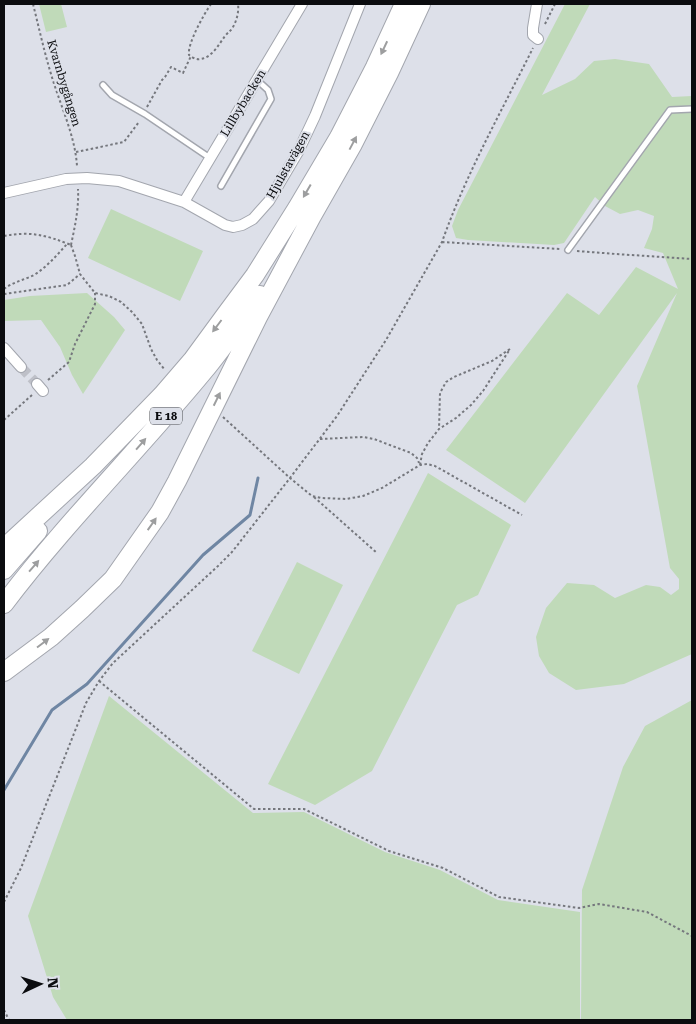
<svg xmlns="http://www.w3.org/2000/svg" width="696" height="1024" font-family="'Roboto Serif',serif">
<rect width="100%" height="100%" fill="#dde0e9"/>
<path fill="#c0dab9" d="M39 4H61L67 27 46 32Z
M565 4H590L542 95 575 79 594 61 615 59 649 64 672 97 692 96V654L624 684 576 690 549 673 539 656 536 637 546 608 567 583 594 585 615 598 646 585 660 587 671 595 679 589V579L670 568 637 386 677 293 525 503 446 450 567 293 599 315 636 267 678 289 663 253 644 248 652 229 654 216 638 210 620 214 605 206 595 197 564 243 554 245 468 240 456 238 452 226 458 210Z
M111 209 203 251 180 301 88 258Z
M87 293 114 317 125 330 83 394 72 375 60 347 41 320 4 321V300L30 296Z
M428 473 511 525 478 595 457 605 372 771 315 805 268 784Z
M297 562 343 585 299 674 252 651Z
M109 696 253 813 304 812 385 852 440 870 498 900 580 912V1020H67L53 997 28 916Z
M692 700V1020H581L582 890 623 767 645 726Z"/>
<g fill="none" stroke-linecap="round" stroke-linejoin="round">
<path stroke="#6f86a3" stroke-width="3" d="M4 790 52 710 87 684 203 555 250 515 258 478"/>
<path stroke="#bec0c8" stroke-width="10" stroke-dasharray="10 5" stroke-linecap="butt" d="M21 367 37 384"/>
<g stroke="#a3a6ae" stroke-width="8">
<path id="lane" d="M103 85 112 95 145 114 210 158
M221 186 271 99 268 90 257 80
M568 250 670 110 692 109"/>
</g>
<g stroke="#a3a6ae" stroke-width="12">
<path id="street" d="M537 4 533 28V35L538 39
M4 193 66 179 87 178 119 181 184 202 225 225 233 227 242 225 253 219 269 201 298 152 315 116 360 4
M184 202 302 4
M4 348 21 367
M37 384 43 391"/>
</g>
<g stroke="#a3a6ae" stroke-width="20">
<path id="highway" d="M4 548 93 466 162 395 193 359 226 314 255 275 297 208 339 137 375 67 404 4
M4 570 38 531
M4 604C66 522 139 450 204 371 224 347 242 320 260 295
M4 672 51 637 82 609 113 579 160 512 177 481 258 317 312 216 353 144 389 73 421 4"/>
</g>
<path stroke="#75777d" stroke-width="2" stroke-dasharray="2.5 2.5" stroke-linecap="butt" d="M33 4C39 28 44 51 51 74 60 105 75 135 77 166
M211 4C204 14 187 44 189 55 192 57 196 60 200 59 212 58 219 44 225 36 228 32 231 31 233 27 237 20 239 11 238 4
M256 4H257
M545 24 555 4
M147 107 162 80 165 77 171 67 183 73 191 56
M76 152 124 142 139 122
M4 236C30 231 46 235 71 245
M442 242 560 249
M71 245 75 256 80 274 95 293 109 296 121 302 132 312 142 324 151 349 157 360 165 370
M71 245C75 226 79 208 78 189
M577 251 616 254 692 259
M4 289C13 282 24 280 34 275 47 267 57 255 67 244
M4 294 67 285 80 274
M48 380 69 362 75 344 95 304V293
M223 417 290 478 312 496 321 498 346 499 363 496 382 488 420 465 427 464 435 466 522 515
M4 420 32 395
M320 439 363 437 374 439 411 453 417 458 419 463
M420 465 422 454 428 443 439 429 456 418 471 405 483 391 510 349 492 361 454 377 446 382 440 393 439 429
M314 497 377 553
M99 681 254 809H304L389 851 443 868 499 897 579 908 599 904 647 912 692 936
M4 902 21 868 86 703 99 681 113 663 218 566 232 552 290 478 337 416 386 340 442 242C466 174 501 112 533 48
M4 1010 9 1020"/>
<use href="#lane" stroke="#fff" stroke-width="5"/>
<use href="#street" stroke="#fff" stroke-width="10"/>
<use href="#highway" stroke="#fff" stroke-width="18"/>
</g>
<defs><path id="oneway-solid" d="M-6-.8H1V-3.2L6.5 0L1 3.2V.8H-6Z" transform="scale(1.25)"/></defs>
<g fill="#9d9e9f">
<use href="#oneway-solid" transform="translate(384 48) rotate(115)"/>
<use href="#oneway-solid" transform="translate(353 143) rotate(-62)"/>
<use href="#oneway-solid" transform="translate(307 191) rotate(120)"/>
<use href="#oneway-solid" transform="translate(217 326) rotate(127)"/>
<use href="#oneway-solid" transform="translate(217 399) rotate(-64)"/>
<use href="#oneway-solid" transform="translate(141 444) rotate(-49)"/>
<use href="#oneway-solid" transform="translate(152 524) rotate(-55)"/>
<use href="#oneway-solid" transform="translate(34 566) rotate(-49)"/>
<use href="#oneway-solid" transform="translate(43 643) rotate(-37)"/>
</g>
<g text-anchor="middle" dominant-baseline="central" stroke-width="4" stroke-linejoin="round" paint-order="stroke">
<rect fill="#dde0e9" stroke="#4a4c50" stroke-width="1" x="150" y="407.5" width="32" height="17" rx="4"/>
<g font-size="11" font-weight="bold" fill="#0b0c0f">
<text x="166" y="416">E 18</text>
</g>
<g font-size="12" fill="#0b0c0f" stroke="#dde0e9">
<text transform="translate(64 83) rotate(73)">Kvarnbygången</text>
<text transform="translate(243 103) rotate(-59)">Lillbybacken</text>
<text transform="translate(288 165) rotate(-61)">Hjulstavägen</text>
</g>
</g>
<rect width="696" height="1024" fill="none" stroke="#0b0c0f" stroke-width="10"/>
<g transform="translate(40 984) rotate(86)" stroke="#dde0e9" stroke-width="4" paint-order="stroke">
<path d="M0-4L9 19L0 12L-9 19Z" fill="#0b0c0f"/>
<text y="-8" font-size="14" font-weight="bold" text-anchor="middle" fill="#0b0c0f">N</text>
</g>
</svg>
